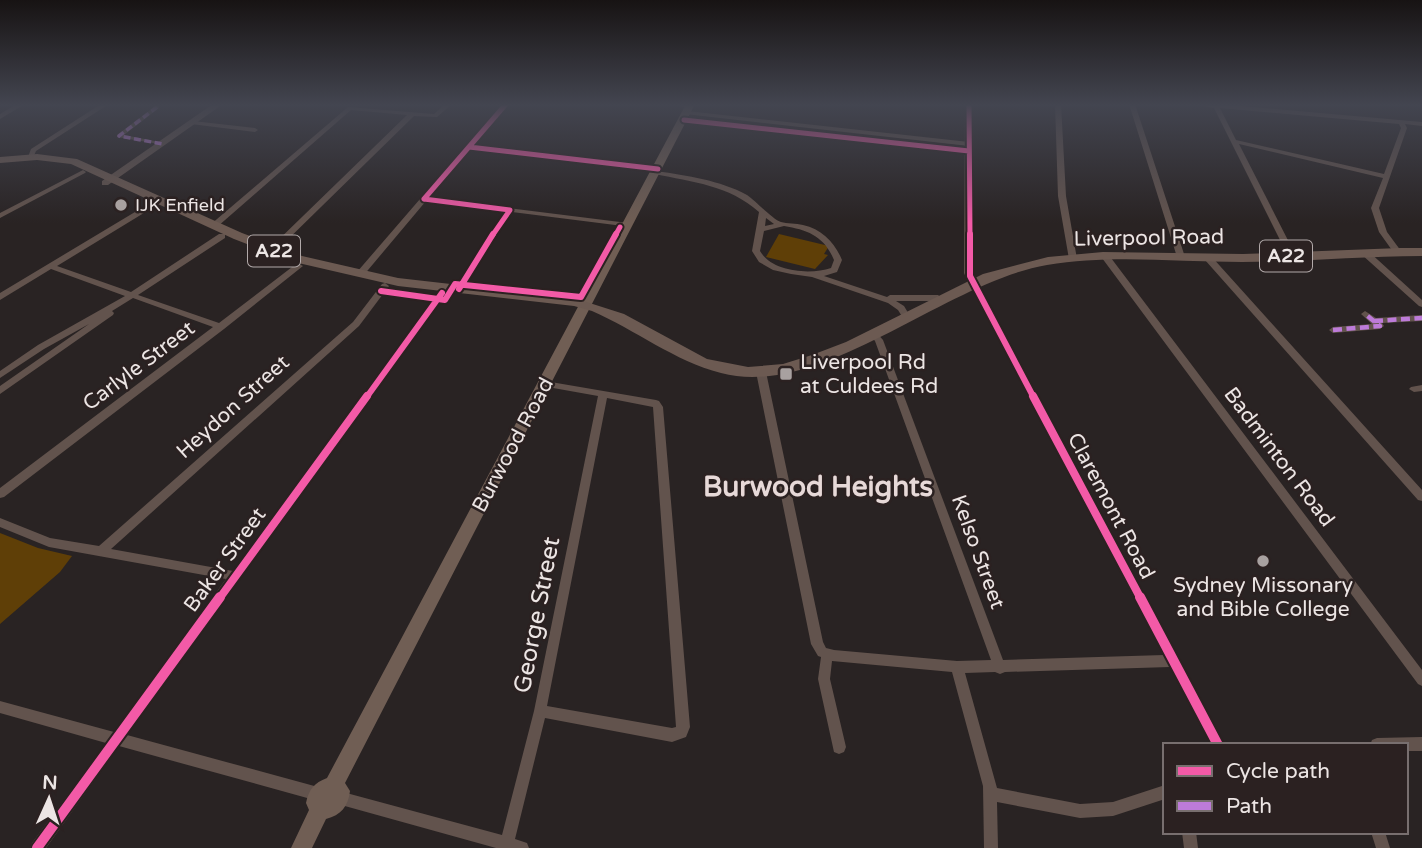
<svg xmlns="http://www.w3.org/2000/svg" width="1422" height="848" font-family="'Varela Round',sans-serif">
<rect width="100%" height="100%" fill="#292323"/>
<path fill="#5f3f07" d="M779 234 829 246 824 254 828 255 815 269 766 257Z
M0 533 38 548 72 556 60 572 0 624Z"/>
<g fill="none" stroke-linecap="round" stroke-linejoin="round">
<path fill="#62534d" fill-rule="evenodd" d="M17 104H25L0 119V114Z
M101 104H109L36 151 33 158H29L28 157 31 149Z
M445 104H452L437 117 414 116 275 252H269L268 250 407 115 351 110 217 227H214L210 225 348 107 434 114Z
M502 104H509L474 146 658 167 661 169 658 171 471 149 429 198 628 223H631V227L512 212 490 244 462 291 459 292 455 289 482 244 505 212 426 201 363 276H357V272Z
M668 104H690L693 106 690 108Z
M1055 104H1061L1066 196 1077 259 1073 261 1069 259 1058 196Z
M1129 104H1135L1185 257 1184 259H1178L1177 257Z
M1191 104H1218L1422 122V126L1405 124 1407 128 1379 208 1387 232 1401 251 1400 253H1394L1379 232 1371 208 1383 178 1239 144 1296 256 1295 258H1289L1214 108ZM1220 108 1399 124 1401 128 1384 174 1236 140Z
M157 105 159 106V108L124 135 165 143V145L117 137V135Z
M687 111 969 142 972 144 969 146 685 114 684 113Z
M684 118 969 149 972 151 969 153 682 121 681 120Z
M193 121 255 128 258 130 255 132 191 124V122Z
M83 170 86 172 85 173 0 218V213Z
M657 171C687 176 720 180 747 195 756 201 773 220 781 222 787 224 796 223 803 225 822 229 835 243 842 260L837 272 824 276 887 297 890 295H938L942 298 938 301H896L904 306 910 316 906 319 903 318 898 310 888 303 812 277 791 274 773 270 759 262 752 251 759 212C729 185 692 182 655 174L654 173ZM766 218 774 224 765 226ZM784 226C808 230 824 236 834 260L831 268C810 275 772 272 760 251L764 231Z
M150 203H156L157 205 57 266 131 292 219 234H225V238L138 295 219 323 296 264H299L303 266 224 329 4 497 0 498V488L213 327 133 298 112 311 114 313 113 315 0 394V386L89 324 44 349 0 378V371L38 345 125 296 51 269 0 300V293Z
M1361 250H1367L1422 300V307L1419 306 1361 254Z
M1102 254H1108L1422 670V686L1418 684 1102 258Z
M1205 256H1211L1422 490V501L1418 500 1205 260Z
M970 281H976L977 283 1225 745H1211L1170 667 1005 672 1000 674 995 672 965 673 997 788 1080 804 1113 802 1165 785V799L1113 816 1080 818 997 802 998 848H984L983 786 952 672 832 661 830 679 846 747 844 752 839 754 834 752 818 679 821 657 818 656 811 644 756 372 761 369 766 372 823 642 826 648 834 650 957 661 991 660 875 341 869 334 873 331 876 332 883 340 1003 660 1164 655 969 283Z
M385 283 389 286 359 326 111 549 233 571 439 291H445V295L127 735 318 787 323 789 325 794 323 799 318 801 119 746 46 848H30L32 843 106 743 0 713V701L114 732 226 579 49 547 0 527V518L50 538 99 546 353 322 382 284Z
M1365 311 1376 318 1422 315V321L1382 323 1384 326 1380 329 1333 333 1329 330 1333 327 1372 324 1361 314Z
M545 381 656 400 659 401 663 407 690 727 686 737 672 742 545 718 515 839 527 843 529 848H496L334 803 332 798 334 793 339 791 502 835 534 711 598 396 542 386 540 384ZM607 398 653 407 676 727 672 728 547 706Z
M1422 385V391L1414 392 1409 389 1411 387Z
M1422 737V751H1406V745H1370L1372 740 1377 738Z
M1182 832H1196L1198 848H1184Z
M1371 832H1385L1390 848H1376Z"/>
<path fill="#62534d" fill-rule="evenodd" d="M213 104H223L108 185H102V181Z
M965 104H973L974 273 978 283 973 286 969 285 964 273Z"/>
<path fill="#705e54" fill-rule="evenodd" d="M686 104H695L345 783 350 791C348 807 341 815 326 819L312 848H291L309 810 306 803C309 789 314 783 327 778Z"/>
<path fill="#6c5a52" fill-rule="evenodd" d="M37 154 77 159 242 233 302 256 398 278 574 298 624 314 707 359 748 367 783 364 812 355 846 342 983 274 1048 257 1103 252 1243 254 1400 248H1422V256C1362 256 1302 262 1242 262 1177 262 1111 254 1047 265 945 282 821 400 721 373 674 361 636 330 592 311L574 306 398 286 294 262 234 239 71 164 37 160 0 163V157Z"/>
<path stroke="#bd7bd9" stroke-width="3.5" stroke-dasharray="7 3.5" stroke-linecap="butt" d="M157 107 119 136 163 144"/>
<path stroke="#bd7bd9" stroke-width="4.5" stroke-dasharray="9 4.5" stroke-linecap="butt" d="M1374 321 1422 318
M1333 330 1380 326 1365 314"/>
<g stroke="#2b2121" stroke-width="9">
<path id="cycleway-far3" d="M969 104 970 236
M684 120 969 151
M469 147 658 169
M424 199 510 210 492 236
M424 199 506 104
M615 236 620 227"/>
</g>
<g stroke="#2b2121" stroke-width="10">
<path id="cycleway-far2" d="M970 234V276L1034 398
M459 289 493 234
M381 291 445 300 455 284 581 297 616 234
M366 398 442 293"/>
</g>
<g stroke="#2b2121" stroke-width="12">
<path id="cycleway-far1" d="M1033 396 1141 599
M219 599 367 396"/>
</g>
<g stroke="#2b2121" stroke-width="14">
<path id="cycleway" d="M1140 597 1218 745
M37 848 220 597"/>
</g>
<use href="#cycleway-far3" stroke="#f35aa7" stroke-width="5"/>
<use href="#cycleway-far2" stroke="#f35aa7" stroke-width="6"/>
<use href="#cycleway-far1" stroke="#f35aa7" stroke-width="8"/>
<use href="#cycleway" stroke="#f35aa7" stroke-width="10"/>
</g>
<linearGradient id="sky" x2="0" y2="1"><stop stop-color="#171313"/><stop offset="0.47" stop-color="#434550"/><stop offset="1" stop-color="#434550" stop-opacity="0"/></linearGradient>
<rect width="1422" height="223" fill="url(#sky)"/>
<g fill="#a8a1a0" stroke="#2b2121" stroke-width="2.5">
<circle cx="121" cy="205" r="7"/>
<rect x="779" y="367" width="14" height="14" rx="3.5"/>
<circle cx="1263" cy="561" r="7"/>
</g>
<g text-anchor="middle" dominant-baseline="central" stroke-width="5" stroke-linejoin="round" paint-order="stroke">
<g font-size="18" fill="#ece5e4" stroke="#2b2121" text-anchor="start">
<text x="135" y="205">IJK Enfield</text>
</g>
<g fill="#2b2121" stroke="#b2aaaa" stroke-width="2">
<rect x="248" y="235.5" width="52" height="31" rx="5"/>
<rect x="1260" y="240.5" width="52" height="31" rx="5"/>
</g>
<g font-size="19" font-weight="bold" fill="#ece5e4">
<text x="274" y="251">A22</text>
<text x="1286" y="256">A22</text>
</g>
<g font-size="21" fill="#ece5e4" stroke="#2b2121">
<text transform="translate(1149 238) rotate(-1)">Liverpool Road</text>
<text transform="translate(139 366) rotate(-37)">Carlyle Street</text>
<text transform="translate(233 407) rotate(-42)">Heydon Street</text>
<text transform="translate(513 445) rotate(-62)">Burwood Road</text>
<text transform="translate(1279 457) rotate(53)">Badminton Road</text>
<text transform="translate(1111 506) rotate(62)">Claremont Road</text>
<text transform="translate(978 552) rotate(70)">Kelso Street</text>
<text transform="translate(225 560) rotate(-54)">Baker Street</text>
</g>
<g font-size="21" fill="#ece5e4" stroke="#2b2121" text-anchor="start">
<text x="800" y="362">Liverpool Rd<tspan x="800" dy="24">at Culdees Rd</tspan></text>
<text x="1263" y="585" text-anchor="middle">Sydney Missonary<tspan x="1263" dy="24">and Bible College</tspan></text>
</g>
<g font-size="24" fill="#ece5e4" stroke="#2b2121">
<text transform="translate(537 615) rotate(-79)">George Street</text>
</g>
<g font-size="28" font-weight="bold" fill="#e7d9d8" stroke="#2b2121">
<text x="818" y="487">Burwood Heights</text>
</g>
</g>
<rect x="1163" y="743" width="245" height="91" fill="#2b2121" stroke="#786f6f" stroke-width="2"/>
<rect x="1177" y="766" width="35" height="10" fill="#f35aa7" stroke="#786f6f" stroke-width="2"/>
<text x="1226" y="778" font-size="21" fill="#ece5e4">Cycle path</text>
<rect x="1177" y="801" width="35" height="10" fill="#bd7bd9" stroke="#786f6f" stroke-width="2"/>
<text x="1226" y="813" font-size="21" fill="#ece5e4">Path</text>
<g transform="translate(49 799) rotate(3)" stroke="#2b2121" stroke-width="5" paint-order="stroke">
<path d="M0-5L12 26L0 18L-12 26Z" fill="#ece5e4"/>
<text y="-10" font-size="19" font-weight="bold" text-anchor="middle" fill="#ece5e4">N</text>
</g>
</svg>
